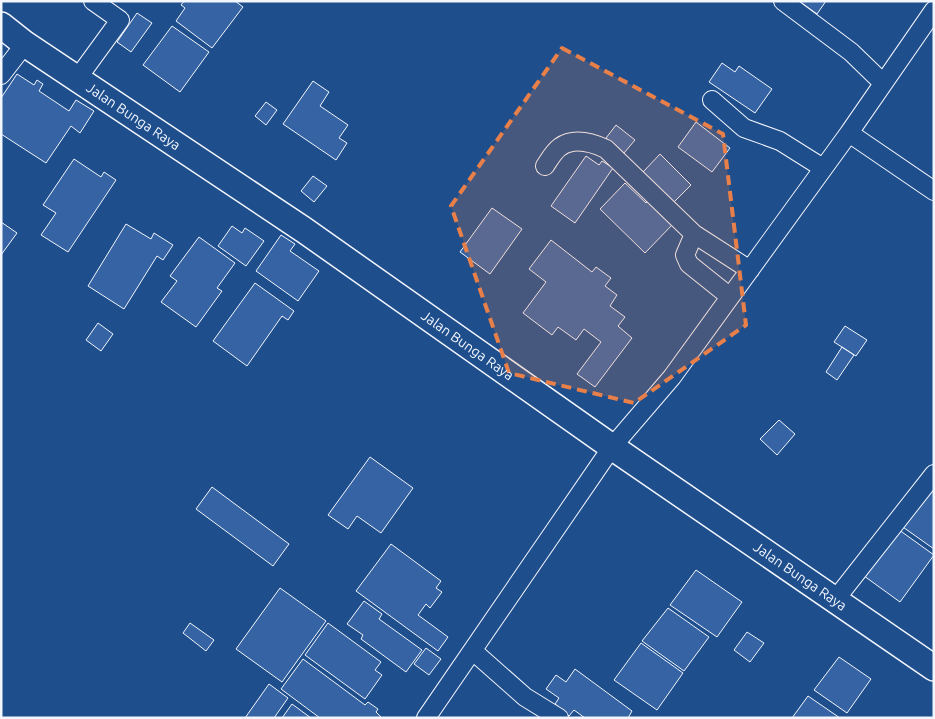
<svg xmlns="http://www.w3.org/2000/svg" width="935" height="719" font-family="Ubuntu,sans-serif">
<rect width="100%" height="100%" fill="#1f4e8c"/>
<path fill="#3563a3" stroke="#f2f6ff" d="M184 1H235L243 7 212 48 176 21 185 8 181 5Z
M799 1H826L817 14Z
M137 13 152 23 131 52 117 42Z
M172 26 209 52 180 92 143 65Z
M722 63 735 72 739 66 772 89 755 113 709 82Z
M17 74 34 85 37 80 43 84 39 91 69 111 76 100 94 111 80 133 71 126 46 163 1 134V98Z
M313 81 329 92 320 106 348 125 339 138 347 143 336 160 283 124Z
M266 102 277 110 266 125 255 116Z
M696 122 730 148 712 172 678 147Z
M616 125 635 140 624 153 606 138Z
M660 154 691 185 674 202 643 172Z
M586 156 599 165 602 161 613 168 575 223 551 206Z
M74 159 101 177 104 172 116 180 68 252 41 235 56 213 43 205Z
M313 176 327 186 314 202 301 191Z
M625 183 646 203 649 200 673 224 645 253 600 209Z
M492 208 522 229 490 274 460 252Z
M1 222 17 233 1 255Z
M126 224 151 239 154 233 173 245 163 260 157 256 124 309 88 286Z
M232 226 242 233 245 228 264 241 246 266 218 246Z
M281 235 295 244 290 251 319 271 298 301 256 271Z
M199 237 235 263 217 288 222 291 196 327 161 302 177 281 170 276Z
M551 240 592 272 596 267 611 278 605 286 617 295 610 306 625 317 618 326 632 338 595 387 577 374 601 342 584 329 576 340 558 327 552 335 523 313 546 282 529 269Z
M255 283 294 311 288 320 282 316 247 366 213 341Z
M98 323 113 334 101 351 86 340Z
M845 326 867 340 856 356 834 342Z
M842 347 854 355 837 380 826 372Z
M779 420 795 434 777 455 760 439Z
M370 457 413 488 381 533 357 516 348 529 328 515Z
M934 481V549L900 525Z
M212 487 289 544 273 566 196 509Z
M895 527 934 555 900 602 860 573Z
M391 544 441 581 436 588 442 592 430 608 426 604 418 615 448 637 438 651 356 591Z
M696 570 742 602 717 637 670 605Z
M280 588 326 621 282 682 236 649Z
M364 601 382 614 379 619 422 650 406 672 361 639 363 635 347 624Z
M668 608 709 637 684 671 642 641Z
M190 623 214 640 206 651 183 633Z
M328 623 381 662 375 670 382 675 365 699 305 655Z
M747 632 764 643 750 662 734 650Z
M641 643 683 673 657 710 614 680Z
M426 648 441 659 429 675 414 664Z
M839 657 871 679 847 713 814 690Z
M303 659 365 705 368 702 378 709 376 712 382 718H320L281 689Z
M575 669 632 711 628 718H585L574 710 569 716 555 704 559 698 546 689 556 675 566 682Z
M269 684 288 698 274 718H245Z
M808 696 840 718H792Z
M292 704 311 718H282Z"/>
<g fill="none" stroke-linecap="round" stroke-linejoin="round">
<g stroke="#f2f6ff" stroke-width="20">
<path id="street" d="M783 1 851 52 883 83
M1 75 25 44
M77 79 120 20 93 1
M712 100 744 128 780 141 823 168
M849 133 934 191
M545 166C549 160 554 151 560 147 574 137 593 143 606 149L694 234 750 270
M694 234 685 255 689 264 729 296
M835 600 934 474
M473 651 525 697 559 718
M426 718 612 447 672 377 849 133 934 10"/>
</g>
<g stroke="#f2f6ff" stroke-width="28">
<g id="secondary">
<path id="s1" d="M1 25 25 44 304 230 612 447 934 668"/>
</g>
</g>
<use href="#street" stroke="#1f4e8c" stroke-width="18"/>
<use href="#secondary" stroke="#1f4e8c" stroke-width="25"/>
</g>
<path fill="#ea8049" fill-opacity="0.2" stroke="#ea8049" stroke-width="4" stroke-dasharray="10 6" stroke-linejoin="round" d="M562 48 723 134 746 325 634 403 509 373 451 206Z"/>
<g text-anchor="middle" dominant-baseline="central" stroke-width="4" stroke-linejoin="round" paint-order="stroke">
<g font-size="14" fill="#f2f6ff" stroke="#1f4e8c">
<text stroke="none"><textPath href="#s1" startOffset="161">Jalan Bunga Raya</textPath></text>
<text stroke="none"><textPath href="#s1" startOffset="566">Jalan Bunga Raya</textPath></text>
<text stroke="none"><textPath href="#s1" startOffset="971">Jalan Bunga Raya</textPath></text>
</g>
</g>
<rect width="935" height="719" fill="none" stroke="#f2f6ff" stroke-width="5"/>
</svg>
